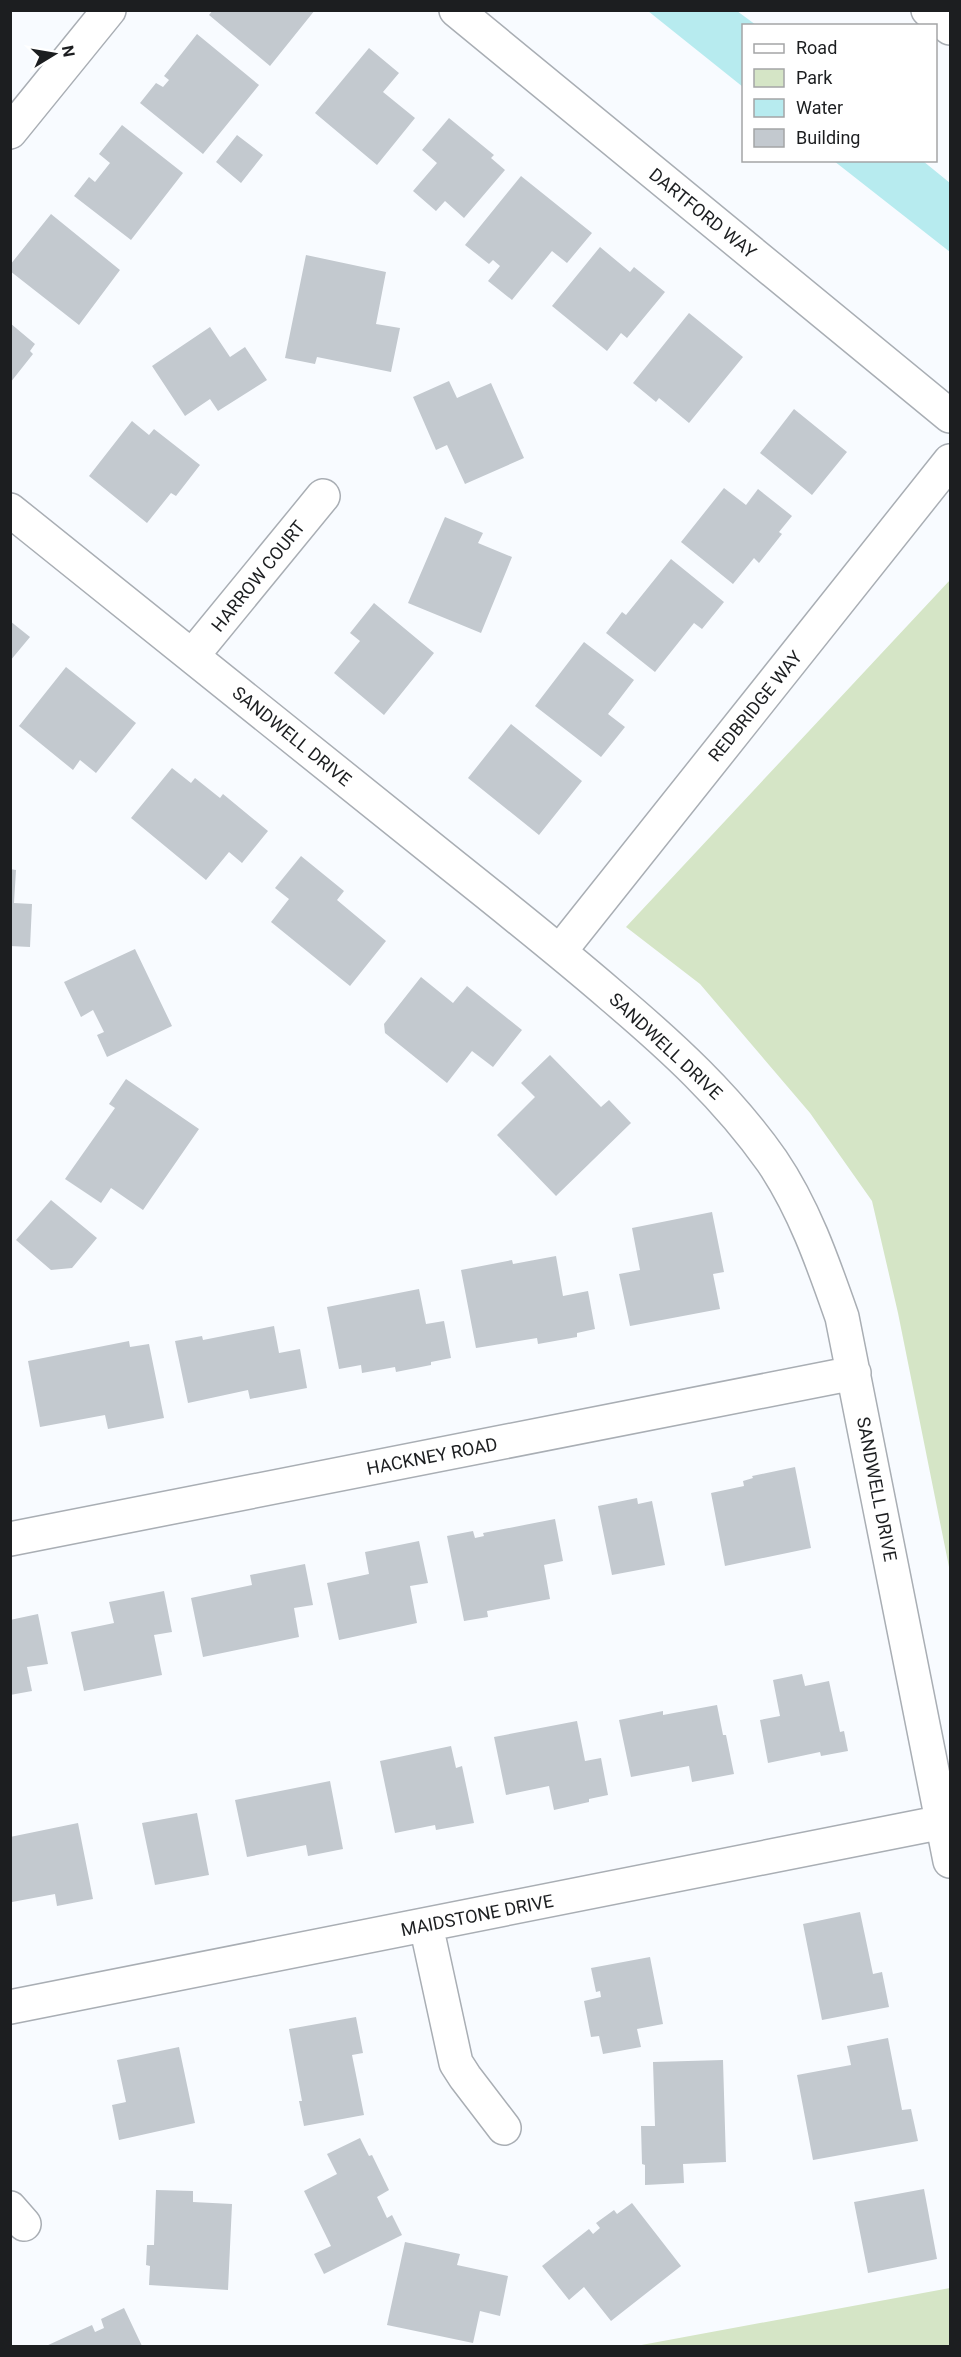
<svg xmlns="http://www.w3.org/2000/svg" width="961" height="2357" font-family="Roboto,sans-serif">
<rect width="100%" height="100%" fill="#f8fbff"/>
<path fill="#d5e5c6" d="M950 580V1572L898 1313 872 1201 810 1113 700 984 626 927Z
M950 2288V2346H636Z"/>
<path fill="#b7ebef" d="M648 11H737L756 25 744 26 743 87Z
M834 161H923L950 183V252Z"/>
<path fill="#c3c9cf" d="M213 10H315L270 66 209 15Z
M197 34 259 85 203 154 140 103 156 83 163 87 169 80 164 76Z
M369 48 399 73 383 92 415 118 377 165 315 113Z
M449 118 494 155 491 158 505 170 464 218 445 201 436 211 413 191 437 163 422 150Z
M122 125 183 173 131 240 74 196 89 177 95 182 110 163 99 154Z
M237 135 263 155 241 183 216 162Z
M521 176 592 233 567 263 552 251 512 300 488 281 500 266 493 260 489 264 465 245Z
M51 214 120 270 79 325 10 271V265Z
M600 247 630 272 634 267 665 292 627 338 621 333 607 351 552 306Z
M306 255 386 272 376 324 400 328 391 372 317 357 315 364 285 358Z
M689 313 743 357 689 423 659 398 656 402 633 383Z
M10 323 35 344 30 351 33 354 10 383Z
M210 327 230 357 245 347 267 380 218 411 210 399 185 416 152 366Z
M449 381 457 398 491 383 524 458 465 484 447 445 436 450 413 397Z
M794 409 847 452 812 495 760 453Z
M132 421 149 435 154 429 200 465 176 496 171 493 147 523 89 476Z
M724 488 746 505 758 489 792 516 779 532 782 534 759 563 754 558 733 584 681 542Z
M445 517 483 533 478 543 512 557 481 633 408 603Z
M671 559 724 602 702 629 694 623 655 672 606 633 622 612 626 615Z
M374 603 434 653 384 715 334 673 360 641 350 633Z
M10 621 30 637 10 661Z
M584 642 634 680 608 714 625 727 601 757 535 706Z
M66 667 136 723 96 773 80 760 73 770 19 726Z
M511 724 582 781 539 835 468 778Z
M172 768 191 783 195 778 220 798 223 794 268 831 242 863 229 852 206 880 131 818Z
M301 856 344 891 337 900 386 941 350 986 271 922 289 899 275 888Z
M10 869 16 870 14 903 32 904 30 947 10 946Z
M135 949 172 1026 107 1057 97 1035 104 1032 93 1010 81 1017 64 982Z
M421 977 453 1003 467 986 522 1030 493 1067 472 1051 447 1083 385 1033 384 1024Z
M550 1055 601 1107 609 1100 631 1123 556 1196 497 1135 535 1097 521 1083Z
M126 1079 199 1129 143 1210 111 1188 101 1203 65 1179 115 1108 109 1104Z
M51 1200 97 1238 72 1268 51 1270 16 1240Z
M712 1212 724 1272 713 1274 720 1309 630 1326 619 1274 640 1270 632 1228Z
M556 1256 563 1296 588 1291 595 1329 577 1333V1337L538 1344 537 1338 476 1348 461 1270 512 1260 513 1264Z
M419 1289 426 1324 444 1321 451 1358 431 1362V1365L396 1372 395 1367 362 1373 361 1365 339 1369 327 1307Z
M274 1326 279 1353 300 1349 307 1388 250 1399 248 1390 188 1403 175 1341 202 1336 203 1340Z
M129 1341 130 1347 149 1344 164 1418 108 1429 105 1415 40 1427 28 1361Z
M795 1467 811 1548 725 1566 711 1493 744 1486 743 1481 753 1478 752 1476Z
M637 1498 638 1504 652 1501 665 1565 612 1575 598 1506Z
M555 1519 563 1561 544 1565 550 1599 487 1611 488 1617 464 1621 447 1536 473 1531 475 1538 484 1536 483 1533Z
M419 1541 428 1583 410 1586 417 1623 339 1640 327 1583 369 1574 365 1552Z
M305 1564 313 1605 294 1608 299 1637 203 1657 191 1598 252 1585 250 1575Z
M164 1591 172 1632 154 1635 162 1675 84 1691 71 1632 114 1623 109 1602Z
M38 1614 48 1664 27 1667 32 1691 10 1695V1620Z
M802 1674 805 1686 829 1681 840 1732 844 1731 848 1751 821 1756 820 1752 768 1763 760 1720 780 1716 773 1680Z
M717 1705 723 1735H726L734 1774 692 1782 689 1766 631 1777 619 1720 663 1711V1715Z
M577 1721 585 1761 601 1758 608 1795 589 1799V1802L554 1810 549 1786 506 1795 494 1737Z
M451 1746 456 1768 462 1766 474 1823 436 1830 435 1825 395 1833 380 1761Z
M330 1781 343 1849 308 1856 306 1845 247 1857 235 1800Z
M197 1813 209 1875 155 1885 142 1823Z
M78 1823 93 1899 57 1906 55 1894 12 1902 10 1837Z
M860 1912 873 1974 882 1972 889 2007 822 2020 803 1924Z
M650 1957 663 2024 637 2029 641 2047 603 2054 599 2036 591 2037 584 2001 601 1997 600 1991 596 1992 591 1968Z
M356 2017 363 2053 352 2055 364 2115 304 2126 299 2101H302L289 2029Z
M888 2038 902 2110 911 2109 918 2141 813 2160 797 2075 851 2065 847 2046Z
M179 2047 195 2123 119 2140 112 2105 126 2102 117 2060Z
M723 2060 726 2162 683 2164 684 2183 645 2185V2165L642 2164 641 2126H655L653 2062Z
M360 2138 369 2156 372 2155 389 2190 377 2197 387 2218 392 2215 402 2235 324 2274 314 2254 331 2246 304 2191 337 2174 327 2154Z
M924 2189 937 2259 868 2273 854 2202Z
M156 2190 193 2191V2202L232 2204 228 2290 149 2285 150 2266 146 2265 147 2245H154Z
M632 2203 681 2266 611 2321 584 2287 569 2300 542 2266 589 2229 593 2234 600 2228 596 2223 614 2210 617 2214Z
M405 2242 460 2254 457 2265 508 2276 500 2316 480 2311 473 2343 387 2325Z
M124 2308 142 2346H46L92 2325 95 2332 104 2328 101 2319Z"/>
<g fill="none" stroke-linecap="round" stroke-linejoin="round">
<g stroke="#a9aeb4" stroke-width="36">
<path id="minor" d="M456 10 950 416
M928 10 950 28
M10 132 109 10
M10 510C158 628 305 747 452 865 506 908 560 951 612 996 671 1046 727 1097 772 1161 804 1208 823 1263 842 1317L950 1861
M192 656 323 496
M560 951 950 461
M10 1539 854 1373
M426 1925 456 2063 465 2077 504 2128
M10 2007 943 1822
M10 2208 24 2224"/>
</g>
<use href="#minor" stroke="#fff" stroke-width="33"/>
</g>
<g text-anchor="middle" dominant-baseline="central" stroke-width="4.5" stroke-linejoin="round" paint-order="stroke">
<g font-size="18" fill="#1c1e20" stroke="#fff">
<text transform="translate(703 213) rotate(39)">DARTFORD WAY</text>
<text transform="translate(258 576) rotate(-51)">HARROW COURT</text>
<text transform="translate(755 706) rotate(-51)">REDBRIDGE WAY</text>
<text transform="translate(292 736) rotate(39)">SANDWELL DRIVE</text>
<text transform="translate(666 1046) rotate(43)">SANDWELL DRIVE</text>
<text transform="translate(432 1456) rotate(-11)">HACKNEY ROAD</text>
<text transform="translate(877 1489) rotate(79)">SANDWELL DRIVE</text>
<text transform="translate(477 1915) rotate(-11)">MAIDSTONE DRIVE</text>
</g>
</g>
<rect width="961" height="2357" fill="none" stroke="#1c1e20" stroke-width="24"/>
<rect x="742" y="24" width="195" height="138" fill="#ffffff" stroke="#a4a5a6" stroke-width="1.5"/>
<rect x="754" y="44" width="30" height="9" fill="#ffffff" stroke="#a4a5a6" stroke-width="1.5"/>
<text x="796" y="54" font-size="18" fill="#1c1e20">Road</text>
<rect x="754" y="69" width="30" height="18" fill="#d5e5c6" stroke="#a4a5a6" stroke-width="1.5"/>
<text x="796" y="84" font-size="18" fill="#1c1e20">Park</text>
<rect x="754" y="99" width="30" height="18" fill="#b7ebef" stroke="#a4a5a6" stroke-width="1.5"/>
<text x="796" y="114" font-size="18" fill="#1c1e20">Water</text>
<rect x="754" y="129" width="30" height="18" fill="#c3c9cf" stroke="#a4a5a6" stroke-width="1.5"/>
<text x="796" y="144" font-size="18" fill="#1c1e20">Building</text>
<g transform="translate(54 54) rotate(79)" stroke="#ffffff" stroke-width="4.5" paint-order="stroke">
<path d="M0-4.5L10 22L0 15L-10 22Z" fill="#1c1e20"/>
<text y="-9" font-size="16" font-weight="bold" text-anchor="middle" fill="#1c1e20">N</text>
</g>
</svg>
